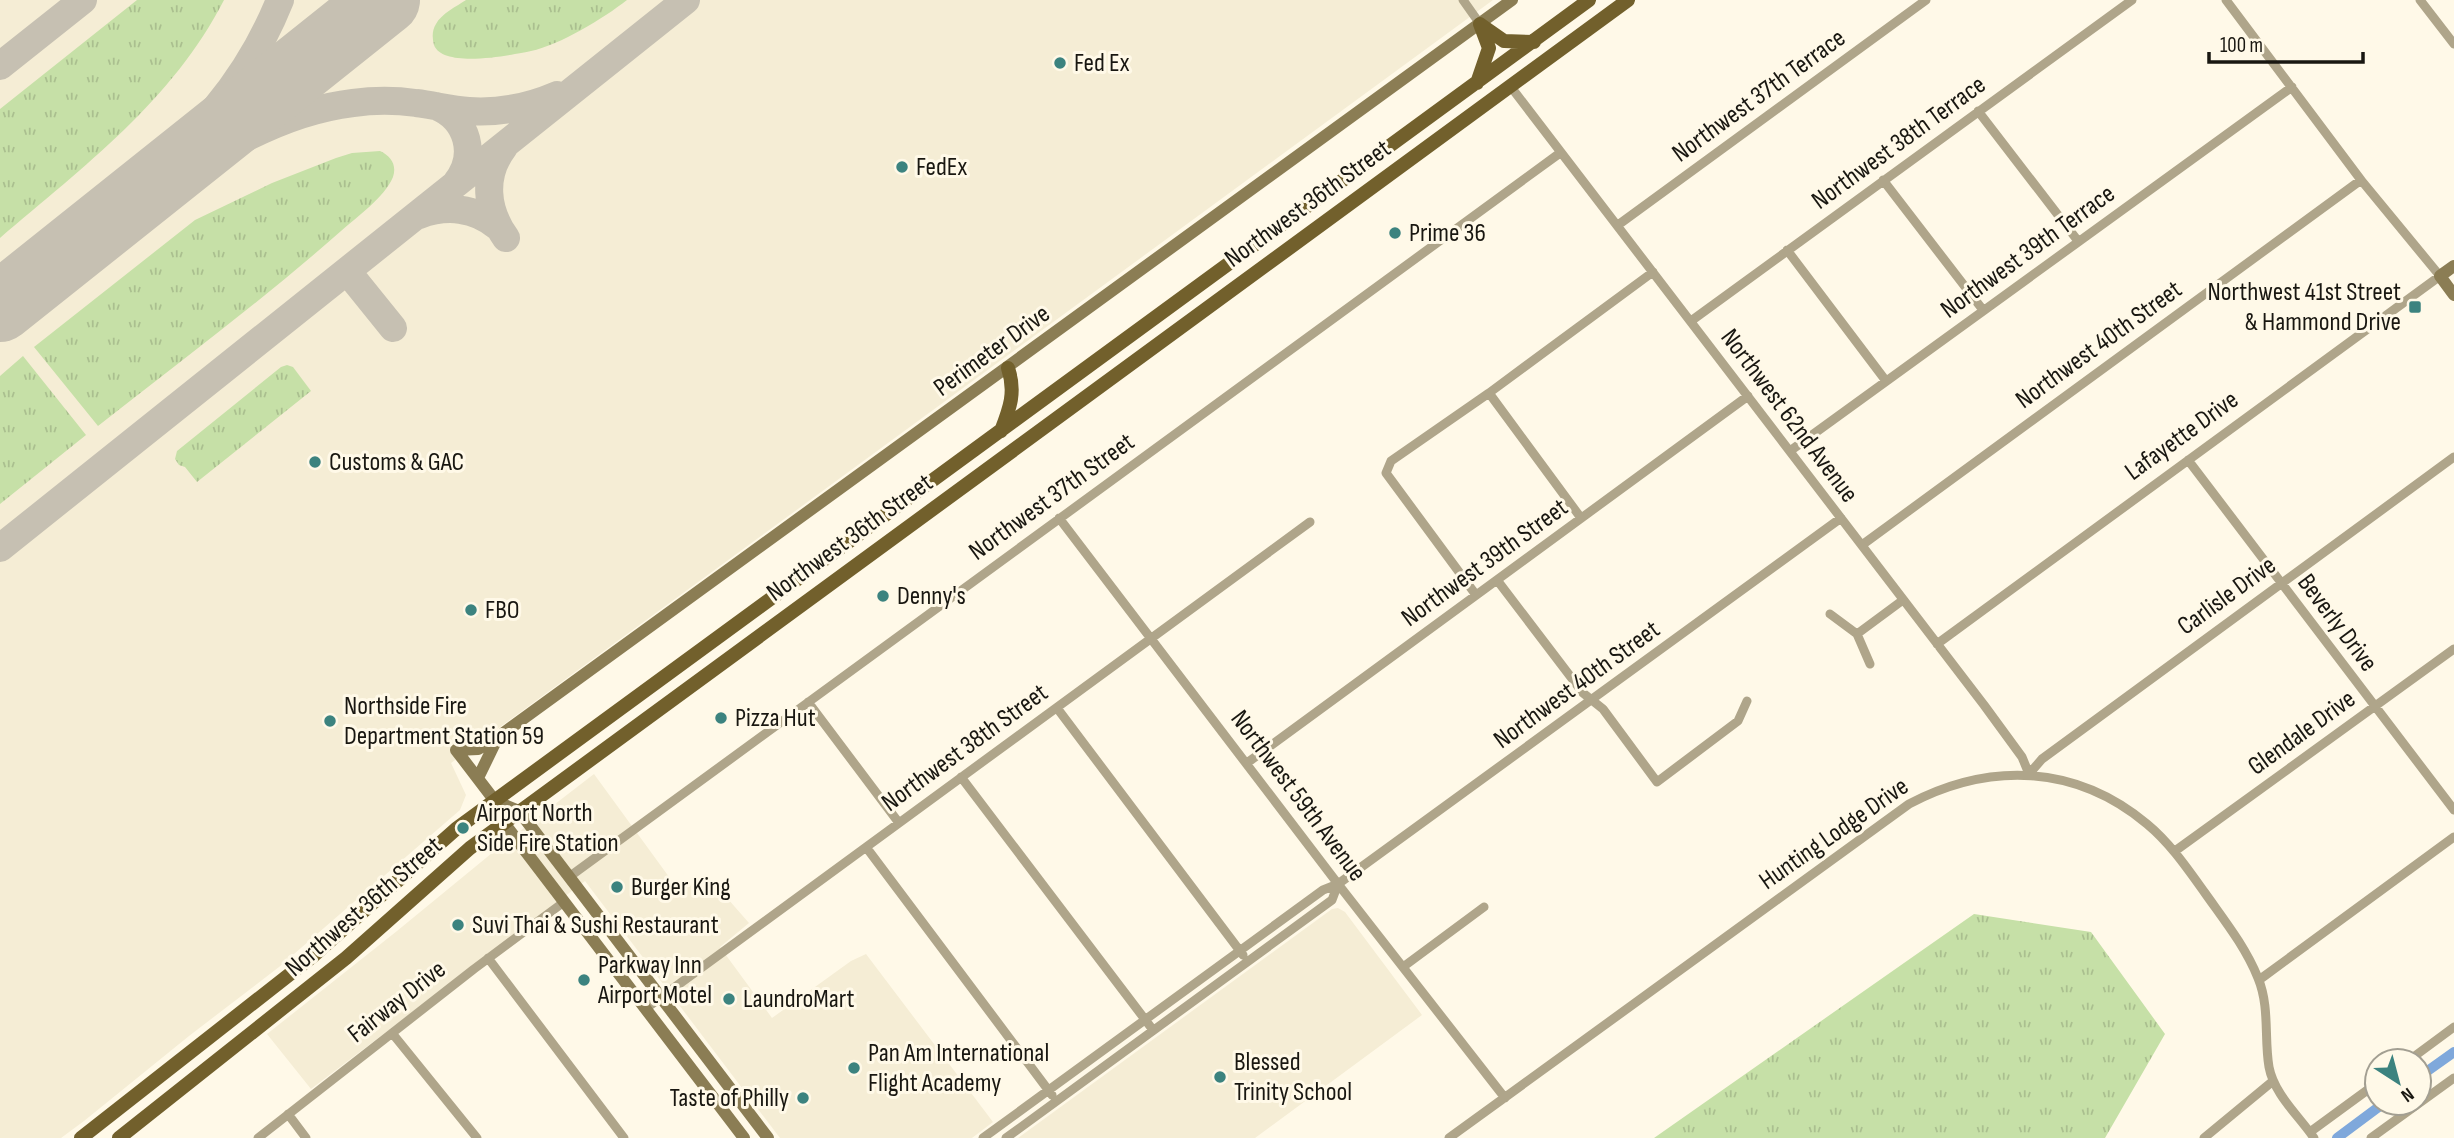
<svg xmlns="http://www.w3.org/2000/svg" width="2454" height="1138" font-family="'Sofia Sans Condensed',sans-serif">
<defs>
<pattern id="grass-tufts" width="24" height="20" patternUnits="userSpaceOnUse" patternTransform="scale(1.75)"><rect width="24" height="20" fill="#c6e0a7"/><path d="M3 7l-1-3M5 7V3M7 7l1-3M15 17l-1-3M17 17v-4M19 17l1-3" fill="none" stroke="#aabf8f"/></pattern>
</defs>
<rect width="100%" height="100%" fill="#fff9e8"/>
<path fill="#f5edd5" d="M0 0H1493L451 763 466 795 460 810 279 967 189 1036 84 1121 61 1138H0Z
M594 774 680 892 706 874 749 923 720 947 772 1018 851 961 866 954 993 1122 972 1138H780L585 881 311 1089 267 1034 397 931 503 844Z
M1338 908 1345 912 1422 1015 1255 1138H1018L1332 909Z"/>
<path fill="url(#grass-tufts)" d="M137 0H224C173 100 83 167 0 238V109Z
M466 0H627C604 18 560 45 531 51 511 55 443 69 434 45 432 38 432 30 436 24 441 14 457 6 466 0Z
M380 151C391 156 397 165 393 177 384 198 358 216 341 231 263 300 179 362 98 426L34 347 195 220 272 183 336 158 352 153Z
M23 356 86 435 0 504V376Z
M287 365 293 367 311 391 197 482 185 467 179 465 175 459 177 451 281 367Z
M1974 914 2091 932 2165 1034 2105 1138H1654Z"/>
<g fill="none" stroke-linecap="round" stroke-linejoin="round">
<path stroke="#7fa8db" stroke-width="10" d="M2419 1077 2454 1052
M2337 1138 2384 1103"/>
<path stroke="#c6c0b2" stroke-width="28" d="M0 66 83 0
M436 106C468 119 478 156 456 183
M504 147C482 176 486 210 506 238
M128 195C195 136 246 85 280 0
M419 215C446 205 475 207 498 227
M347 271 393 328
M27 286C63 260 99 234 135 209 201 162 270 113 353 103 374 100 395 100 416 103 434 105 451 110 469 111 499 113 529 107 557 95
M0 548 686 0"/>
<path stroke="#c6c0b2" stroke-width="70" d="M0 307 385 0"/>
<path stroke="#afa58a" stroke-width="9" d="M1463 0 1480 24
M2420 0 2454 44
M1511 87 1984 705 2022 757 2029 774 2042 759 2454 457
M1978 111 2078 241
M1883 180 1983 310
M1618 225 1926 0
M1787 250 1886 381
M1691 321 2132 0
M1489 393 1581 518
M1790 451 2292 87
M2188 460 2454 810
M1059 518 1338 884 1505 1098
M1862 545 2361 180
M1497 580 1583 693 1603 709 1657 782 1738 721 1747 701
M1476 595 1386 473 1391 461 1489 393 1653 272
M1830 614 1857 634 1870 664
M1857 634 1903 600
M1937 644 2440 276 2361 180 2226 0
M808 702 899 823
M1057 708 1243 955
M1247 763 1748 396
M961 777 1153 1030
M866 847 1052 1095
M2175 851 2454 649
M569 877 1560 153
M488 958 624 1138
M1403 967 1484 907
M2259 980 2454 837
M645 1009 1310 522
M392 1033 477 1138
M2408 1061 2454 1027
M288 1114 306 1138
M2310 1132 2377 1083
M258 1138 474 969 564 902
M983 1138 1323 890 1338 884 1841 518
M1006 1138 1332 900 1338 884
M1449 1138 1909 804C1989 762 2075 764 2147 824 2170 843 2187 868 2205 893 2224 920 2245 946 2258 978 2270 1007 2264 1038 2269 1067 2274 1094 2299 1116 2314 1138
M2204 1138 2273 1081
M2371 1138 2454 1078"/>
<path stroke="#8b7d54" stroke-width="12" d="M2454 266 2440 276 2454 295
M456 750 478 749 498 737 1512 0
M456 750 495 801 504 823 744 1138
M478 778 496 741
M495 801 519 811 768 1138"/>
<path stroke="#72602c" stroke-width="14" d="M1481 25 1504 41 1534 42
M1477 83 1489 48 1480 24
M1001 431C1010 408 1016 392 1008 368
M81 1138 313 956 456 829 1589 0
M119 1138 346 958 470 848 1628 0"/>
</g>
<g fill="#3c837f" stroke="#fff9e8" stroke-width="2.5">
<circle cx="1060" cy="63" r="7"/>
<circle cx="902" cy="167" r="7"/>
<circle cx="1395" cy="233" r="7"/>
<rect x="2408" y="300" width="14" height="14" rx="3.5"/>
<circle cx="315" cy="462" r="7"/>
<circle cx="883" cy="596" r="7"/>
<circle cx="471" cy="610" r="7"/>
<circle cx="721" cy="718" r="7"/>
<circle cx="330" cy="721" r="7"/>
<circle cx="463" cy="828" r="7"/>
<circle cx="617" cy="887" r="7"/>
<circle cx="458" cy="925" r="7"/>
<circle cx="584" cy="980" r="7"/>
<circle cx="729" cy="999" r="7"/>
<circle cx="854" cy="1068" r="7"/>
<circle cx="1220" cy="1077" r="7"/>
<circle cx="803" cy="1098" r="7"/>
</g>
<g text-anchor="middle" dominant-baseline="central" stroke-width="6" stroke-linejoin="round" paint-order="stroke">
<g font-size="26" fill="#191711" stroke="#fff9e8" text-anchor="start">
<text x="1074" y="63">Fed Ex</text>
<text x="916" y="167">FedEx</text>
<text x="1409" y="233">Prime 36</text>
<text x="2401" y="292" text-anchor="end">Northwest 41st Street<tspan x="2401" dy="30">&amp; Hammond Drive</tspan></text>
<text x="329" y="462">Customs &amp; GAC</text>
<text x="897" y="596">Denny's</text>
<text x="485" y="610">FBO</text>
<text x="344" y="706">Northside Fire<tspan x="344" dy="30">Department Station 59</tspan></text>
<text x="735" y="718">Pizza Hut</text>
<text x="477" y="813">Airport North<tspan x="477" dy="30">Side Fire Station</tspan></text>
<text x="631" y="887">Burger King</text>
<text x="472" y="925">Suvi Thai &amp; Sushi Restaurant</text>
<text x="598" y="965">Parkway Inn<tspan x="598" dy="30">Airport Motel</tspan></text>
<text x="743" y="999">LaundroMart</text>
<text x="868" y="1053">Pan Am International<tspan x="868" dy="30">Flight Academy</tspan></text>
<text x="1234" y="1062">Blessed<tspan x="1234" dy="30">Trinity School</tspan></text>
<text x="789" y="1098" text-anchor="end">Taste of Philly</text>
</g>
<g font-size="26" fill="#191711" stroke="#fff9e8">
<text transform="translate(1759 96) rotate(-36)">Northwest 37th Terrace</text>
<text transform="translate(1899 143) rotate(-36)">Northwest 38th Terrace</text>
<text transform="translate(1308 204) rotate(-36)">Northwest 36th Street</text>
<text transform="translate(2028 252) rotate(-36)">Northwest 39th Terrace</text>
<text transform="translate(2099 345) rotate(-36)">Northwest 40th Street</text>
<text transform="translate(992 351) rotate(-36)">Perimeter Drive</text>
<text transform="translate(1789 416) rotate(53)">Northwest 62nd Avenue</text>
<text transform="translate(2182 436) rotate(-36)">Lafayette Drive</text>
<text transform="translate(1052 497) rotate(-36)">Northwest 37th Street</text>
<text transform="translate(850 538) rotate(-36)">Northwest 36th Street</text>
<text transform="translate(1485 563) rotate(-36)">Northwest 39th Street</text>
<text transform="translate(2227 596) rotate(-36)">Carlisle Drive</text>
<text transform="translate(2337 623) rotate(53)">Beverly Drive</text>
<text transform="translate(1577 685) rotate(-36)">Northwest 40th Street</text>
<text transform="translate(2302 733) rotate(-36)">Glendale Drive</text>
<text transform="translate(965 748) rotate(-36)">Northwest 38th Street</text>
<text transform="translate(1298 796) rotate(53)">Northwest 59th Avenue</text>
<text transform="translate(1834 834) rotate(-35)">Hunting Lodge Drive</text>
<text transform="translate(364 907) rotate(-41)">Northwest 36th Street</text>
<text transform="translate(397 1002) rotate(-38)">Fairway Drive</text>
</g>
</g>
<g transform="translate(2398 1082) rotate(144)"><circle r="33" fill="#fff9e8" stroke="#a39f92" stroke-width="2"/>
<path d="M0-5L12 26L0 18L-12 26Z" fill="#3c837f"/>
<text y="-10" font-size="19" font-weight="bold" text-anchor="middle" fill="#191711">N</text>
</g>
<path d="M2209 52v10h154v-10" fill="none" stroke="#191711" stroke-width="3.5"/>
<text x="2220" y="52" font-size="21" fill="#191711" stroke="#fff9e8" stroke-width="5" paint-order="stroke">100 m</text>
</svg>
